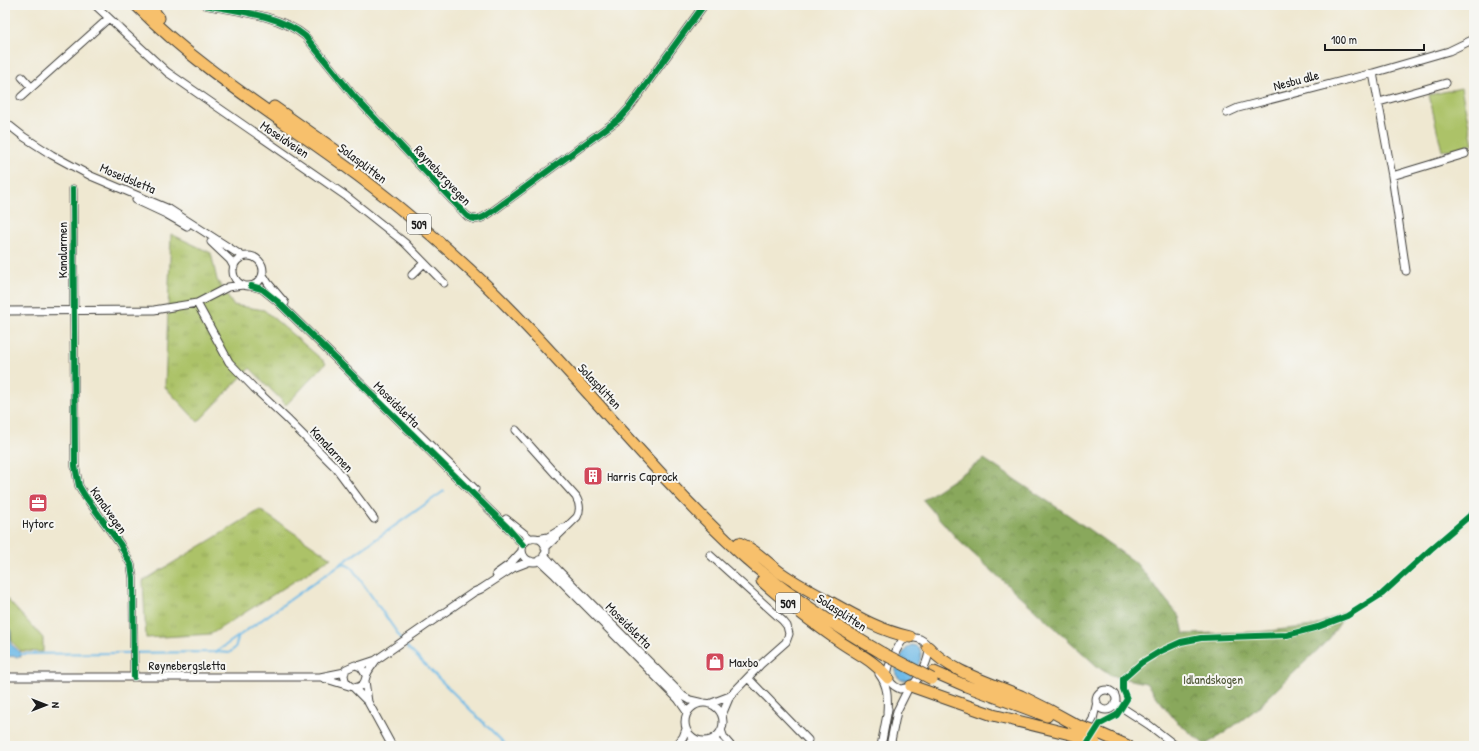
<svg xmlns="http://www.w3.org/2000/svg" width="1479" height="751" font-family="'Patrick Hand',sans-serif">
<defs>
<pattern id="grass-tufts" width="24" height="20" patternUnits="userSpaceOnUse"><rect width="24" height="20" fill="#acc267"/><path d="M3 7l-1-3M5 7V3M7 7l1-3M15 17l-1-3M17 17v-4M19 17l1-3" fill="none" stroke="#93a659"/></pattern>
<pattern id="forest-crowns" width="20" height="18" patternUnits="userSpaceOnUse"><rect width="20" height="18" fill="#89a85c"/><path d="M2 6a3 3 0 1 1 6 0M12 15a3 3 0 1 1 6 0" fill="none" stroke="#6f884b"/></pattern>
</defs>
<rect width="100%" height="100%" fill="#f6f6f2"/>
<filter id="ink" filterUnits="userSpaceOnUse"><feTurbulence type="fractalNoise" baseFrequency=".025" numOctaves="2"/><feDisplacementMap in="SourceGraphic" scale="8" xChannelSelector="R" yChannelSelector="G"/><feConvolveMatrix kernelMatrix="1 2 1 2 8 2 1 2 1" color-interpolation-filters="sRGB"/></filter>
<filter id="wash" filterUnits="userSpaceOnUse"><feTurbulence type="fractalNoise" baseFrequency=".012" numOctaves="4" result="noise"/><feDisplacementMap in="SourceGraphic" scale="16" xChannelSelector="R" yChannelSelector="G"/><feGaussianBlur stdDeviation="0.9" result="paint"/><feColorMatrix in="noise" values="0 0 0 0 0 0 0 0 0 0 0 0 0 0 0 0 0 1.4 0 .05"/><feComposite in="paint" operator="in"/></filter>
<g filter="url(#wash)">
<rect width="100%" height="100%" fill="#efe8d1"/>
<path fill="url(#grass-tufts)" stroke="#646f42" d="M171 234 211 253 217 280 233 305 264 310 326 363 286 405 250 368 198 422 165 387Z
M260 510 331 558 211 634 146 638 143 581Z"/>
<path fill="url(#forest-crowns)" stroke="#52623c" d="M984 459 1067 514 1135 562 1180 617 1184 634 1258 632 1314 626 1349 610 1329 639 1254 711 1224 733 1205 745 1175 720 1146 683 1111 676 1098 667 958 540 923 500Z"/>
<path fill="#acc267" stroke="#646f42" d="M1461 88 1473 144 1442 151 1429 95Z
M5 597 43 638V652L21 651 12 642 11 631 5 625Z"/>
<path fill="#6ebae7" stroke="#456b82" d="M5 624 10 629 11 644 20 652 21 657 5 656Z
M911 645C931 646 916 672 909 680H901L896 675C894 666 904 649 911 645Z"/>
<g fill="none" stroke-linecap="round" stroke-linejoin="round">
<path stroke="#6ebae7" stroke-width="2" d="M341 564 347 565 352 568 407 647 507 746
M218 652 229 653 235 648 238 638
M20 654 216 652 444 491"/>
</g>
</g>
<g filter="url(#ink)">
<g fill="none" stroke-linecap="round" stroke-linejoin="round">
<g stroke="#3c3b37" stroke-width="9">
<path id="minor" d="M95 5 167 72 346 196 405 243 444 283
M205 5C237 11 280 15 305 36L353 95 467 216C477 223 484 217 493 211L619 119 629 108 704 5
M22 77 31 87
M21 97 109 18
M1379 102 1446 83
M1227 113 1238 108 1373 73
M5 122 24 137 52 155 91 176 169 209 242 256
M1465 154 1392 176 1373 73 1449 51 1474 39
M1392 176 1406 271
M73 189 75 466 79 486 85 496 120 544 131 565 133 578 134 677
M136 200 166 214 187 226
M211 242 230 260 234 267
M233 271a15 15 0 1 1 30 0a15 15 0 1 1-30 0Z
M263 275 268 283 285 303
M412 275 424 263
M251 286 262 289 277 301 508 528 523 545
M197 303 229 362 254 388 287 419 336 468 374 519
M5 311 154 310 197 303 228 287 243 285
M381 397 475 489
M516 430 576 497C580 504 581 510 577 517L545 548
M506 519 531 539
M522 550a12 12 0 1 1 24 0a12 12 0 1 1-24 0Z
M537 539 548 537 563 528
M544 555 559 571 683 696 690 700 703 703
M539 560 555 575 678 699 687 712
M496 574 510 564 522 551
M910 637 920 639C924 641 927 644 928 648 931 657 919 680 912 685 909 688 904 688 900 689 877 679 892 659 900 644L902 641Z
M358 666 376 660 474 592 481 589 513 568 531 561
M879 674C888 686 888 698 887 712
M366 675 361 667 355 665 346 669C340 679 351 693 362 685 366 682 365 678 367 674 369 669 373 665 376 660
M5 677H320L345 672
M323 678 349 686
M748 678 808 740
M365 681 368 702
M353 687 368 702 392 746
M1096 700a10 10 0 1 1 20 0a10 10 0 1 1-20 0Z
M685 722a19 19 0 1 1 38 0a19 19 0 1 1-38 0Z
M1115 703 1149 725 1176 746
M709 704 730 696 760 665 786 642 789 634 787 626 783 621 710 555
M722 715 730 696
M721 730 724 738 731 746
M709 741 717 742 721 746
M676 746 683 737 686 729
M684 746 696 740
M881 746 888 709
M890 746 897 711 909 687
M1078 746 1093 719 1097 702"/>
</g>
<g stroke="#3c3b37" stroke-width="13">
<path id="highway" d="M136 5C198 68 274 114 345 166 384 194 421 225 457 258 558 349 640 461 740 553 782 592 832 624 882 653
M149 5 159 18
M274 107 335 150
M739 543C755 549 767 563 781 573 798 585 816 594 834 604 859 618 882 631 910 637
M762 581C786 603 812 622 839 641 856 653 875 661 888 678
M928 647C950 672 991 683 1021 696 1040 705 1059 715 1078 726
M934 672 966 686 1047 716
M911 686 993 715 1074 735
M1101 734 1128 746"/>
</g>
<use href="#minor" stroke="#fff" stroke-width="7"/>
<use href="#highway" stroke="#f7c06c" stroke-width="11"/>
<g stroke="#3c3b37" stroke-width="13" stroke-linecap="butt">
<path id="highway-bridge" d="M882 653 932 679
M1078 726 1101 734
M1074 735 1095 743"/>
</g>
<use href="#highway-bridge" stroke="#f7c06c" stroke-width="11"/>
<g stroke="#f6f6f2" stroke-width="8">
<path id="cycleway" d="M205 5C237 11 280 15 305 36L353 95 467 216C477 223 484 217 493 211L619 119 629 108 704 5
M73 189 75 466 79 486 85 496 120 544 131 565 133 578 134 677
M251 286 262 289 277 301 508 528 523 545
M1086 746 1100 724 1117 715 1127 699 1123 689V679L1141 663 1159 652 1181 642 1201 638 1287 635 1318 627 1347 616 1382 594 1431 549 1474 512"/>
</g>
<use href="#cycleway" stroke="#00873e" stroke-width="6"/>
</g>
</g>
<defs>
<g id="building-square" transform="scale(1)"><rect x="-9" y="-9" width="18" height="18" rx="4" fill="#d1495b" stroke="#f6f6f2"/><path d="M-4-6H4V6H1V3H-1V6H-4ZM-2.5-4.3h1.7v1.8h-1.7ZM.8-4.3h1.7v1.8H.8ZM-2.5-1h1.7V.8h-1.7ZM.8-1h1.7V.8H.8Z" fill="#fff"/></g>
<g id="office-square" transform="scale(1)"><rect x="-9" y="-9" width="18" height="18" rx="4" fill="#d1495b" stroke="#f6f6f2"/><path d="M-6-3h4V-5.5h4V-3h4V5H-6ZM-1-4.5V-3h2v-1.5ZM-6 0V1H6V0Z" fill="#fff"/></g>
<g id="shop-square" transform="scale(1)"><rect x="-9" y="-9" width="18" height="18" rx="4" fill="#d1495b" stroke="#f6f6f2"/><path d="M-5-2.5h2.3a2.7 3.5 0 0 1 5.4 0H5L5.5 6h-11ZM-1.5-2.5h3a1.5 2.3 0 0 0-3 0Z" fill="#fff"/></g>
</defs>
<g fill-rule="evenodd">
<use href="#building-square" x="593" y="476"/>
<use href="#office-square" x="38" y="503"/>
<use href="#shop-square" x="715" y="662"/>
</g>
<g text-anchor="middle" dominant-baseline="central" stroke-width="4" stroke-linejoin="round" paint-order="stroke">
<g fill="#f6f6f2" stroke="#5d5d5c" stroke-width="1">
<rect x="407" y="214" width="24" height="20" rx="3"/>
<rect x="776" y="593" width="24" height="20" rx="3"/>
</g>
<g font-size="12" font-weight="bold" fill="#1c1c1c">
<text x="419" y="224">509</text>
<text x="788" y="603">509</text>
</g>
<g font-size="13" fill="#1c1c1c" stroke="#f6f6f2">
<text transform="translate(1296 80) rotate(-15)">Nesbu alle</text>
<text transform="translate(285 139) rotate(34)">Moseidveien</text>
<text transform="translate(363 163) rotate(37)">Solasplitten</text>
<text transform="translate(443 175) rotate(47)">Røynebergvegen</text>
<text transform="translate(128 178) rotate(23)">Moseidsletta</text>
<text transform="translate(62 250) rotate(-90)">Kanalarmen</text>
<text transform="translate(600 386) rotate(47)">Solasplitten</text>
<text transform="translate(397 404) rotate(45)">Moseidsletta</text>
<text transform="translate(332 449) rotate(47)">Kanalarmen</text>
<text transform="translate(109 510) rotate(55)">Kanalvegen</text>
<text transform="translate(842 612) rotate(33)">Solasplitten</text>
<text transform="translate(629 625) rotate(45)">Moseidsletta</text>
<text x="187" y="665">Røynebergsletta</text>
</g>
<g font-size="13" fill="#1c1c1c" stroke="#f6f6f2" text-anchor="start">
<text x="607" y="476">Harris Caprock</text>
<text x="38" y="523" text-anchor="middle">Hytorc</text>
<text x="729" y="662">Maxbo</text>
</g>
<g font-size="13" fill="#4e5636" stroke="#f6f6f2">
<text x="1213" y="679">Idlandskogen</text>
</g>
</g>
<rect width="1479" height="751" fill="none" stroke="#f6f6f2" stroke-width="20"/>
<g transform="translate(46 705) rotate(90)" stroke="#f6f6f2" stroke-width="3" paint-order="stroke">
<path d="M0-3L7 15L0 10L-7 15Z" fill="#1c1c1c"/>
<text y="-6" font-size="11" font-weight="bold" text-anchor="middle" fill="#1c1c1c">N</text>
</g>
<path d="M1325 44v6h99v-6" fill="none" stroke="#1c1c1c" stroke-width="2"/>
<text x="1331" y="44" font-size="12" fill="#1c1c1c" stroke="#f6f6f2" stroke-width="3" paint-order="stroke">100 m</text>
</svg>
